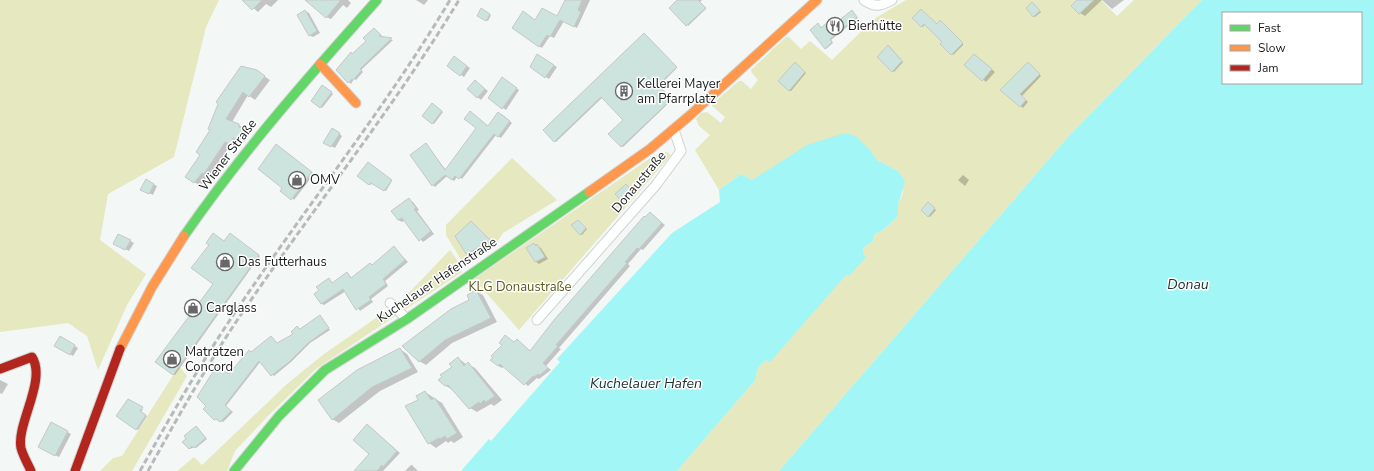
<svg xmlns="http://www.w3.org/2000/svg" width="1374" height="471" font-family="'Nunito Sans',sans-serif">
<rect width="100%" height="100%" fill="#f3f7f5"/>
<path fill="#e6e8bf" d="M0 0H219L206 27 174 157 108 194 100 240 146 274 127 305 98 370 87 336 68 323 0 332Z
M906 0H1101L1117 16 1134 0H1202L1069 136 779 471H677L756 379C756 370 759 365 766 360L863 253 864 247 873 241C873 232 878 233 883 230 888 226 893 220 898 216V206L903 192 898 171 877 160 871 151 761 175 752 180 741 174 719 190 695 150 710 135 699 126 696 119 701 113 707 112 721 123 725 117 712 106V104L739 81H742L751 89 758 80 752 73 751 70 786 37H789L801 49 810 41 832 60 874 19Z
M667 152 671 155 519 330 474 279 652 157Z
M512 158 557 200 503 233 497 242 465 266 446 235V225Z
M450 250 463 268 461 269 462 272 317 368 266 418 235 451 227 471H177L194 457 202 465 287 384 324 354 402 300Z
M179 366 187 376 132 471H100L113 458 122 456Z"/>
<path fill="#a2f6f6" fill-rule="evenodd" d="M1202 0H1374V471H779L1069 136ZM1223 13H1361V83H1223Z
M845 133 856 136 871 151 877 160 898 171 905 181 898 206V216C893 220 888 226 883 230 878 233 873 232 873 241L864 247 863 253 866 257 849 276 846 275 770 362 766 360C759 365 756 370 756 379L677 471H461L489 439 491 441 560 362 557 359 672 233 720 202 719 190 741 174 752 180 807 145Z"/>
<path fill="#0003" d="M244 0H278L271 7 266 4 258 12Z
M313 0H348L351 3 347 8 343 5 331 19 326 17Z
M416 0H428L424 5Z
M566 0H590L577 28 564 21 554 38 550 36 542 48 539 46 536 21 558 17Z
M676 0H702L700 2 706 9 688 26Z
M1079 0H1102L1085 16 1080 13Z
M1102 0H1124L1112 9Z
M1034 4 1041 12 1035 17 1034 16Z
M481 10 491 15 488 21 478 16Z
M305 11 309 13 320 33 313 37 309 35Z
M853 12 858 18 831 40 833 43 826 49 812 30 818 25 822 28 836 24Z
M914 18 937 25 963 43V45L953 55 942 44 944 42 925 24 923 27Z
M374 29 382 36 381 38 393 40 361 70 363 72 356 80 354 79 351 84 349 82 353 55 368 41Z
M646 35 677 68 659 86 672 100 623 147 610 134 624 120 603 97 556 142 544 130Z
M889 46 903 62 894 72 893 71Z
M975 55 995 72 986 82 966 65Z
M537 56 557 67 549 79 531 67Z
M458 60 470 68 464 77 461 75Z
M796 64 806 73 791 91H789Z
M1030 65 1041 76 1022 96 1028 102 1023 108 1002 90Z
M256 71 270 80 255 100 248 95 232 122 245 128 244 130 250 134 244 142 239 140 236 147 231 144 210 176 208 175 200 186 186 176Z
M505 80 519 90 506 110 489 98Z
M475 81 488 91 481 100 468 89Z
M323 86 333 94 322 108 312 100Z
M432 104 443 112 434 124 423 116Z
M501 114 512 123 501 138 496 135 462 179 458 176 454 181 447 176 435 187 433 185 412 155 426 145 446 170Z
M336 131 342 136 335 148 325 143Z
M279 147 314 174 294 200 283 187Z
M368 163 392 181 386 191 372 183 371 185 359 176Z
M963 175 969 180 965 186 958 180Z
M146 180 157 186 153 195 141 189Z
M627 186 635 194 625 203 624 202Z
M409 200 413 202 419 210 417 211 434 234 423 242 405 220 402 222 398 220Z
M929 204 936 210 930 217 922 210Z
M650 213 665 225 643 250 641 249 628 264 630 266 559 348 561 349 546 366 551 370 539 379 537 378 528 386 504 366 502 368 498 366 517 340 530 351Z
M471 222 495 244 472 256 467 253Z
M579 222 587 229 582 235 580 234Z
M230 234 260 256 175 375 157 362 214 283 224 243Z
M119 235 134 243 129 251 114 243Z
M534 244 541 248 548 259 539 264 536 262 527 248Z
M394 248 408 262 385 281 388 286 371 299 373 302 360 311 346 291 324 305 322 304 320 291 329 280 333 284 347 273 352 278 373 266Z
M476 291 483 295 497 322 452 343 426 365 419 361 471 301Z
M320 317 330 330 310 343 291 362 274 376 261 361 226 406 233 412 223 422 215 419 229 375 251 352 278 344Z
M61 337 78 348 73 356 56 346Z
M400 349 407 354 418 372 380 391 339 423 332 419Z
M458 358 467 365 468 364 475 368 502 400 494 406 491 404 477 412 470 408 453 390 446 386Z
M0 380 8 384 2 394 0 393Z
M425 392 442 403 463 437 454 443 451 441 448 443 446 441 436 448 429 443 419 400Z
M128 400 143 409 141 412 147 416 138 430 118 416Z
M51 423 71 434 59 457 39 447Z
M367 425 400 453 383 471H356L371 454Z
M197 427 207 439 196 448 194 447 190 449H189Z
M411 465H412L418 471H405Z"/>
<path fill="#cde3dd" stroke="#c5c9c7" d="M242 0H262L252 10Z
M305 0H341L326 18Z
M565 0H582L578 10 581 12 574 27 560 20 550 37 547 35 539 47 512 28 523 11 535 20 542 8 557 16Z
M677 0H698L706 8 686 26 669 8Z
M1077 0H1094L1079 14 1071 6Z
M1032 2 1040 11 1033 17 1026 8Z
M481 8 490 14 486 21 477 16Z
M921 9 937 24 940 20 963 43 951 55 940 44 942 42 924 24 921 27 912 18Z
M305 10 317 31 309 36 297 15Z
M852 10 857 17 830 39 832 42 825 49 810 30 818 23 821 28 832 18 836 23Z
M374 28 381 35 379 36 392 38 360 69 362 70 353 80 352 79 348 83 336 70 351 52 352 54 366 41 363 38Z
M644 33 677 67 658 85 672 99 621 147 608 134 623 120 601 97 554 142 543 130Z
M888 45 902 61 892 72 877 57Z
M537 54 554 65 545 78 530 67Z
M974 54 992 69 982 81 964 65Z
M454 56 467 66 460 76 447 66Z
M795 62 805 72 789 91 778 81Z
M1028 62 1040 74 1020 94 1026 100 1020 107 1000 90Z
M241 66 257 70 265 76 249 97 243 92 226 119 239 124V127L245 130 238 140 233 138 230 144 225 142 204 174 202 173 194 183 185 177 200 155 196 152 210 130 208 129 218 104 216 102Z
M502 77 517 88 502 109 488 98Z
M475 80 485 89 477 98 467 89Z
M322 85 332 92 320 108 311 101Z
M432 103 442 111 432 124 422 116Z
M470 111 488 126 498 112 510 121 498 137 494 134 459 179 455 176 452 180 445 175 432 186 410 155 426 143 445 170 476 128 464 119Z
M332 128 340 133 331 147 323 143Z
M276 144 312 172 291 200 280 191 282 188 258 169Z
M368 162 392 180 384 191 371 183 369 185 357 176Z
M146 179 154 184 149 194 140 190Z
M626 184 634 193 623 203 615 194Z
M409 198 416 208 414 209 431 231 419 241 402 218 398 220 391 211Z
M928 202 935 208 928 217 921 210Z
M650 212 662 223 639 249 637 248 625 262 627 263 556 345 558 346 543 363 548 368 540 375 538 374 534 377 533 376 524 385 500 364 498 366 490 360 493 358 491 356 502 345 499 343 505 335 514 342 517 339 530 351 554 320 644 216 645 217Z
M578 220 586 228 580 235 571 225Z
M471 221 491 241 466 254 455 236Z
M213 233 224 241 230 233 259 255 173 375 155 362 213 284 191 268 209 245 206 243Z
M118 234 131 240 125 250 113 244Z
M534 243 536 246 537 244 545 257 535 262 526 248Z
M394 246 405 260 383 279 386 284 369 297 371 300 356 310 343 289 321 304 314 294 319 290 316 287 329 278 332 283 347 272 351 278 370 263 372 265Z
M476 290 491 318 445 340 419 362 402 346 451 309 469 300 467 295Z
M320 315 329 328 308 343 289 362 271 376 259 361 225 405 231 411 220 422 216 419 214 420 203 409 206 406 197 397 216 367 229 374 249 350 251 352 271 336 277 343 293 334 291 332 297 326 300 329Z
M60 336 75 345 70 355 54 346Z
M400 348 412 368 372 387 332 420 318 400 357 370Z
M458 357 464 366 468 362 495 396 486 402 484 400 480 404 479 402 469 409 448 385 445 386 438 380 442 377 440 375 452 367 449 364Z
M425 391 431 400 435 398 457 433 447 439 445 436 440 439 439 438 428 444 405 406 418 400 416 396Z
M128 399 143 407 140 411 146 415 136 430 116 416Z
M51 422 68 431 55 456 38 447Z
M367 424 397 451 383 467 382 465 377 471H354L369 454 353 440Z
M196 426 206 438 194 448 192 446 189 449 182 442 186 439 184 436Z"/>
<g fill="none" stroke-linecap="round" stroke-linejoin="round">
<g stroke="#d0d3d1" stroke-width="11">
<path id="street" d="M864 0C875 8 881 6 892 0
M390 303 407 319
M537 320 656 185 681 151 674 130"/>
</g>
<g stroke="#d0d3d1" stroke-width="11">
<path id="fast" d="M184 236C242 152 309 76 377 0
M234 471 279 416 325 370 407 319 589 192"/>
</g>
<g stroke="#d0d3d1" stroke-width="11">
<path id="slow" d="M320 64 356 103
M589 192 650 149 688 117 817 0
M120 349 152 287 184 236"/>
</g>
<g stroke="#d0d3d1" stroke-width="11">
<path id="jam" d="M0 369 32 357C47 380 16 425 21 448 23 456 28 464 31 471
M75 471 120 349"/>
</g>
<use href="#street" stroke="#fdfefe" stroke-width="9"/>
<use href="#fast" stroke="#63d668" stroke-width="9"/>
<use href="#slow" stroke="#ff974d" stroke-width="9"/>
<use href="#jam" stroke="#b3261e" stroke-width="9"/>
<path stroke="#b8baba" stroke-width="3" stroke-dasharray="6 3" stroke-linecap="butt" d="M140 471C168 421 196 371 228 323 300 214 383 112 450 0
M148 471C175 422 202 374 232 328 306 217 390 114 459 0"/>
</g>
<defs>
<g id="restaurant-ring" transform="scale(0.9)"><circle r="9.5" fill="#fff" stroke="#666967" stroke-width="1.5"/><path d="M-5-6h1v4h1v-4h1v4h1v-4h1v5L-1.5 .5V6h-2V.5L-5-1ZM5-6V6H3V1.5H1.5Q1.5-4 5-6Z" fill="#666967"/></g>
<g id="building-ring" transform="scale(0.9)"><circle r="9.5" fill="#fff" stroke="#666967" stroke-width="1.5"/><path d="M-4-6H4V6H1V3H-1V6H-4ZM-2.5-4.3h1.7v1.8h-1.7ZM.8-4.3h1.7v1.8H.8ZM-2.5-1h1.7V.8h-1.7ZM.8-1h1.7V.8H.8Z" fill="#666967"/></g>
<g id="shop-ring" transform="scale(0.9)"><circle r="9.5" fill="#fff" stroke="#666967" stroke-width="1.5"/><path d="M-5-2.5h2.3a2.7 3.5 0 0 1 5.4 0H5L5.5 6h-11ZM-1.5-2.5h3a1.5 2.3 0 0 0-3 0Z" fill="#666967"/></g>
</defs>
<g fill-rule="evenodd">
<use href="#restaurant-ring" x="835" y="26"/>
<use href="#building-ring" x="624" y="91"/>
<use href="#shop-ring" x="297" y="180"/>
<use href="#shop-ring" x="225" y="262"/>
<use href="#shop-ring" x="193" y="308"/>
<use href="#shop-ring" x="172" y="359"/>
</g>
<g text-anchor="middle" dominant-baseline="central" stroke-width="3" stroke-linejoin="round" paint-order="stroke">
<g font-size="13" fill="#1a1c1b" stroke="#fff" text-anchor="start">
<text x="848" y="26">Bierhütte</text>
<text x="637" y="84">Kellerei Mayer<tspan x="637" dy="15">am Pfarrplatz</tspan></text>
<text x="310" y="180">OMV</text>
<text x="238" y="262">Das Futterhaus</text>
<text x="206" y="308">Carglass</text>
<text x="185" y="352">Matratzen<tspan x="185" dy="15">Concord</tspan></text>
</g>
<g font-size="13" fill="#1a1c1b" stroke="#fff">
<text transform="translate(228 155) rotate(-53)">Wiener Straße</text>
<text transform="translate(639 182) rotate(-50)">Donaustraße</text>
<text transform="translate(437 280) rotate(-34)">Kuchelauer Hafenstraße</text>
</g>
<g font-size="13" fill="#5c5b1e" stroke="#fff">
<text x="520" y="287">KLG Donaustraße</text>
</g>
<g font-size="14" font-style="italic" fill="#1a3030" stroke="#fff">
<text x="1188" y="284">Donau</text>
<text x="646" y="383">Kuchelauer Hafen</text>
</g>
</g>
<rect x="1222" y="12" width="140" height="72" fill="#ffffff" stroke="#a3a4a4"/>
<rect x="1230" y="25" width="20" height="6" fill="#63d668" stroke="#a3a4a4"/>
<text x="1258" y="32" font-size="12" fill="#1a1c1b">Fast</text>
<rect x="1230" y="45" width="20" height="6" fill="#ff974d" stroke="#a3a4a4"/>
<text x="1258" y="52" font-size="12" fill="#1a1c1b">Slow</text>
<rect x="1230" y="65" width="20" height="6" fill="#b3261e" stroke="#a3a4a4"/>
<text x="1258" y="72" font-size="12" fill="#1a1c1b">Jam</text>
</svg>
